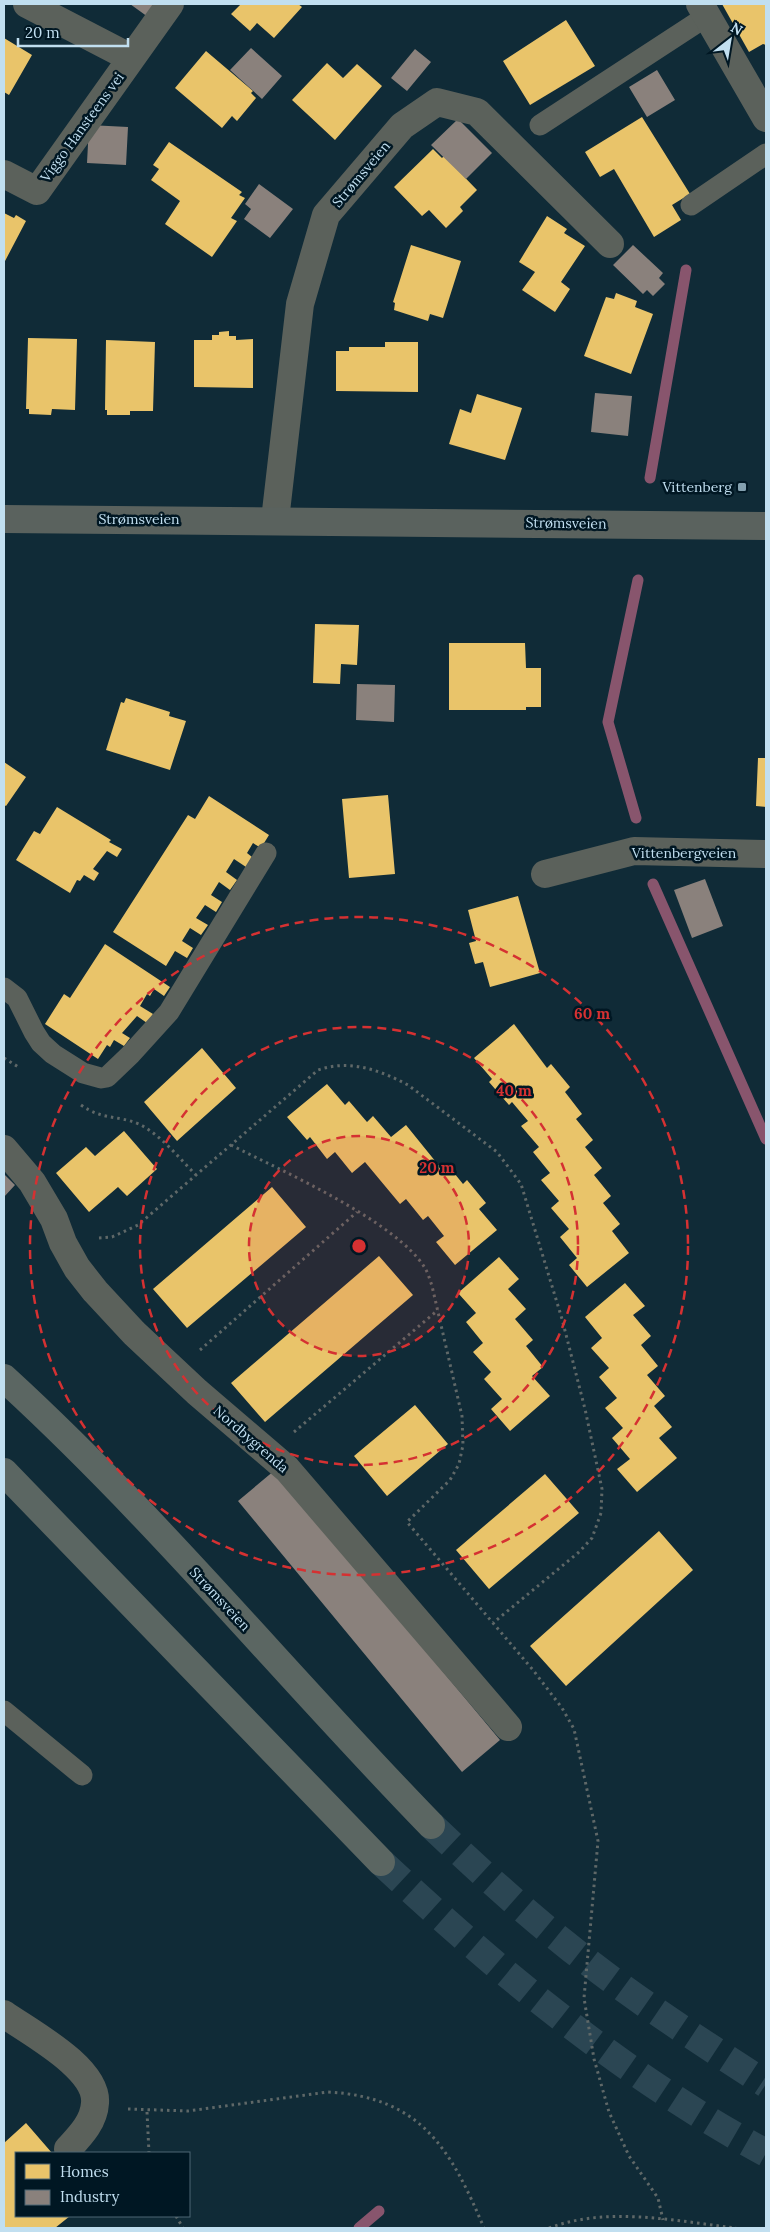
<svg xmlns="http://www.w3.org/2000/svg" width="770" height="2232" font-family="Lora,serif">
<rect width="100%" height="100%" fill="#102b37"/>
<path fill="#e9c46a" d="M241 4H298L302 7 274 38 257 23 250 31 231 14Z
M722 4H766V45L763 44 749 52Z
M566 20 595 66 530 105 503 61Z
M4 38 32 55 9 95 4 92Z
M206 51 253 91 251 93 256 98 237 121 232 116 222 128 175 88Z
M327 63 343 78 357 64 382 86 335 140 292 100Z
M642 117 690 194 672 205 681 220 654 237 614 169 600 177 585 152Z
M169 142 242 192 239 195 245 198 231 218 237 221 212 257 165 224 180 201 151 180 159 169 153 165Z
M433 149 442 158 444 156 477 190 460 207 463 211 446 228 429 210 422 216 394 187Z
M4 213 14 218 16 215 26 221 4 263Z
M547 216 567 229 564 233 585 246 561 282 570 289 555 312 522 290 535 272 519 262Z
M411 245 461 261 443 318 430 314 428 321 394 310 395 303 393 302Z
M616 293 637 301 635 307 653 314 631 374 584 356 606 297 614 299Z
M229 331V336H236V340L253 339V388L194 387V340H212V335H219V332Z
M28 338 77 339 75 410 52 409 51 415 29 414V409H26Z
M106 340 155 342 153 411H130V415H107V410H105Z
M385 342H418V392L336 391V351H349V347H385Z
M477 394 522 408 505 460 449 444 460 409 471 413Z
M315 624 359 625 357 665 341 664 340 684 313 683Z
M449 643H525L526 668H541V707H526V710H449Z
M126 698 170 712 169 716 186 721 170 770 106 750 121 702 124 703Z
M758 758H766V807L756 806Z
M4 762 26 777 6 806 4 805Z
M388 795 395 874 349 878 342 799Z
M209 796 269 835 261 848 253 843 247 853 252 857 246 867 234 859 226 872 237 880 230 890 219 882 211 895 222 902 216 912 205 905 196 918 208 925 201 935 190 928 182 941 193 948 187 958 175 951 166 966 113 932 188 815 195 819Z
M57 807 111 840 109 842 122 849 117 857 107 851 93 869 99 873 94 881 84 875 80 881 77 880 70 893 16 860 34 831 40 834Z
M518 896 540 973 490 987 483 962 475 964 469 943 476 941 468 910Z
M105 944 170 987 164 996 154 989 150 996 147 994 140 1006 153 1014 147 1023 137 1016 122 1033 130 1038 124 1046 114 1040 110 1047 107 1045 98 1059 45 1024 64 994 70 998Z
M514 1024 547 1068 551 1064 570 1087 565 1092 582 1114 576 1119 593 1140 585 1147 602 1168 594 1175 611 1196 603 1203 620 1224 612 1231 629 1253 587 1287 569 1265 577 1258 560 1237 569 1229 551 1208 559 1201 541 1180 550 1173 533 1152 539 1147 521 1126 528 1121 512 1102 509 1105 489 1082 492 1079 474 1058Z
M202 1048 236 1088 177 1141 144 1102Z
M327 1084 345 1105 349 1101 367 1122 373 1116 391 1137 406 1125 440 1167 446 1163 463 1184 467 1180 486 1203 479 1209 497 1230 455 1265 436 1242 444 1236 428 1216 423 1220 406 1199 400 1204 365 1162 352 1173 335 1152 327 1159 310 1137 307 1140 287 1117Z
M124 1131 157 1169 127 1196 118 1187 89 1212 56 1173 86 1147 95 1156Z
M272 1187 306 1227 187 1328 153 1289Z
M379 1256 413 1295 265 1422 231 1383Z
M499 1257 519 1279 508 1289 526 1309 515 1319 533 1340 526 1346 543 1367 532 1376 550 1396 510 1431 491 1409 502 1399 484 1379 491 1372 473 1352 483 1343 466 1322 476 1313 458 1293Z
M625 1283 645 1306 633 1315 651 1336 641 1345 658 1366 647 1375 665 1396 654 1406 672 1427 659 1438 677 1458 637 1492 617 1469 630 1459 612 1438 623 1428 605 1408 617 1398 599 1377 609 1368 591 1348 602 1338 585 1317Z
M415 1405 448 1444 387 1496 354 1456Z
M545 1474 579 1513 489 1589 456 1550Z
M659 1531 693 1570 566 1686 530 1646Z
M26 2123 52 2153H16V2216H70L55 2228H4V2143Z"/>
<path fill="#8a817c" d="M130 4H158L148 17Z
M251 48 282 76 262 99 230 70Z
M415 49 431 62 407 91 391 78Z
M657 70 675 100 647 117 629 87Z
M458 119 492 153 466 179 431 145Z
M89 125 128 127 126 165 87 163Z
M259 184 293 209 270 238 244 219 251 209 245 204Z
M633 245 663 273 659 278 665 284 653 296 647 290 643 294 613 265Z
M595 393 632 396 628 436 591 432Z
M357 684 395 685 394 722 356 720Z
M705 879 723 926 692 938 674 890Z
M4 1174 15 1185 4 1197Z
M275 1470 500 1740 462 1772 238 1501Z"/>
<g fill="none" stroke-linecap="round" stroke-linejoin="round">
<path stroke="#88556d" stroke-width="11" d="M650 478 686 270
M636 818 608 722 638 580
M653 884 766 1139
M359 2228 379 2211"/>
<path stroke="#2b4653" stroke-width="28" stroke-dasharray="28 14" stroke-linecap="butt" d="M431 1825C474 1866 518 1906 564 1943 628 1995 697 2039 766 2084
M381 1862C498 1972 624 2076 766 2153"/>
<path stroke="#5f6868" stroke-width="3" stroke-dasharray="2.5 4" stroke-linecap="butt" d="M4 1058 20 1068
M81 1105C102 1120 117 1115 139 1124 161 1135 179 1158 196 1175
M231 1145C282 1171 396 1221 425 1268 428 1273 430 1280 432 1286L462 1416 463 1445 459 1464 450 1480 407 1522 533 1670 562 1708 574 1729 598 1841 584 1998 594 2059 609 2112 629 2156 658 2198 663 2220
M99 1238 112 1237 138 1225 318 1070C349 1059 380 1070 408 1085L497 1152 521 1184 562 1319 585 1409 602 1489 601 1513 592 1538 579 1552 493 1623
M200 1350 357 1212
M294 1432 438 1310
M128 2109 188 2111 328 2092C422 2097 451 2150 484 2228
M147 2112 149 2153
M176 2216 183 2228
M549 2228C608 2206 675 2221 736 2228"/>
<path stroke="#5b615b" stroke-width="21" d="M540 125 707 16
M691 205 766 154
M4 988 17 998 34 1032 41 1043 53 1054 83 1073 101 1078 107 1077 130 1055 169 1012 266 853
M4 1711 82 1775"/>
<path stroke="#5b615b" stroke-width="28" d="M27 4 131 58
M700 4 766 118
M4 174 37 191 170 4
M275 520 300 304 326 215 402 126 437 102 477 112 610 244
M545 874 634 851 766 854
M4 1149 32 1182 54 1219 63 1243 77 1268 95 1291 134 1333 197 1392 287 1469 508 1727
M4 2014C29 2032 98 2068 95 2103 94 2122 80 2136 68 2149"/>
<path stroke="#5a625e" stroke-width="28" d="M4 519 766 526"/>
<path stroke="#5b6662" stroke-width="28" d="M4 1378C156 1517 287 1677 431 1825
M4 1472 381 1862"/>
</g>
<circle cx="359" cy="1246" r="110" fill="#d53132" fill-opacity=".12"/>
<g fill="none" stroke="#d53132" stroke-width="2.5" stroke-dasharray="9 6">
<circle cx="359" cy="1246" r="110"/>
<circle cx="359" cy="1246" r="219"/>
<circle cx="359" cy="1246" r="329"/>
</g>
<rect fill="#83a0af" stroke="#001723" stroke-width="2" x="737" y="482" width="10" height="10" rx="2.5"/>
<g text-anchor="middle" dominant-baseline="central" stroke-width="5" stroke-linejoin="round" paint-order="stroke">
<g font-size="14" fill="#c1dff0" stroke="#001723">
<text transform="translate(82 127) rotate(-54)">Viggo Hansteens vei</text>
<text transform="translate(361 174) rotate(-50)">Strømsveien</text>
<text x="139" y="519">Strømsveien</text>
<text transform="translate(566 523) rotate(1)">Strømsveien</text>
<text x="684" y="853">Vittenbergveien</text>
<text transform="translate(251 1439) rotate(41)">Nordbygrenda</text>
<text transform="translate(220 1599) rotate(47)">Strømsveien</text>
</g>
<g font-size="14" fill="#c1dff0" stroke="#001723" text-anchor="end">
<text x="732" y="487">Vittenberg</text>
</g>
</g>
<circle cx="359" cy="1246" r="8" fill="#d53132" stroke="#001723" stroke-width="2.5"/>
<g font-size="15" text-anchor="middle" font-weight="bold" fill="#d53132" stroke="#001723" stroke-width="5" stroke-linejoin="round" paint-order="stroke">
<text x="592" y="1019">60 m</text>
<text x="514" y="1096">40 m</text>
<text x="437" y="1173">20 m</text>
</g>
<rect width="770" height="2232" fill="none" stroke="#c1dff0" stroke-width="10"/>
<rect x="15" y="2152" width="175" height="65" fill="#001723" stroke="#4d6775"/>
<rect x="25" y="2164" width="25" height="15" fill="#e9c46a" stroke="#4d6775"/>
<text x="60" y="2177" font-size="15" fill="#c1dff0">Homes</text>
<rect x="25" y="2190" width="25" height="15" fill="#8a817c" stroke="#4d6775"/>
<text x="60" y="2202" font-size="15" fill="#c1dff0">Industry</text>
<g transform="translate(730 40) rotate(31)" stroke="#001723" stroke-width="4" paint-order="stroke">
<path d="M0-4L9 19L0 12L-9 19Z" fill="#c1dff0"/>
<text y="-8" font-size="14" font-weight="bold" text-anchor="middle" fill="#c1dff0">N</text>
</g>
<path d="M18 38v8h110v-8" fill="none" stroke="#c1dff0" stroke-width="2.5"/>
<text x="25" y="38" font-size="15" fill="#c1dff0" stroke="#001723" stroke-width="4" paint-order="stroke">20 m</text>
</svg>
